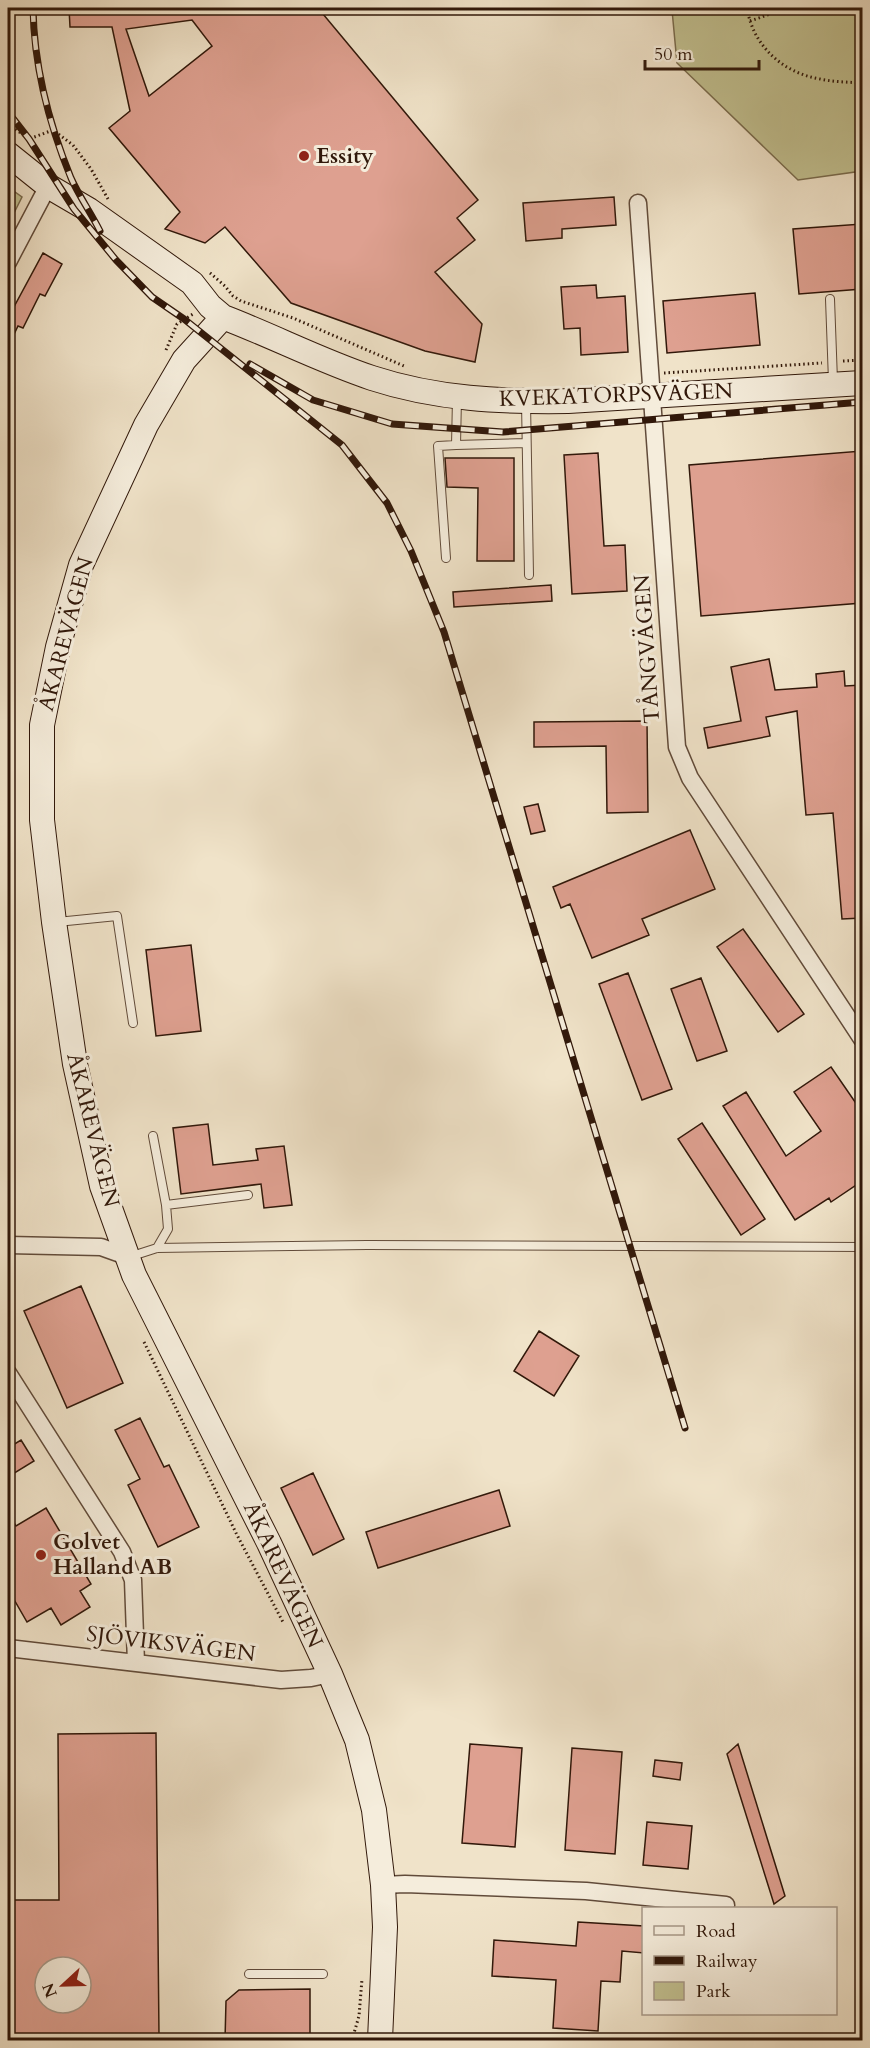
<svg xmlns="http://www.w3.org/2000/svg" width="870" height="2048" font-family="Cardo,serif">
<rect width="100%" height="100%" fill="#f0e3c9"/>
<filter id="stains"><feTurbulence type="fractalNoise" baseFrequency=".00333" numOctaves="4"/><feColorMatrix values="0 0 0 0 .2 0 0 0 0 .09 0 0 0 0 .02 0 0 0 .5 -.17"/></filter>
<radialGradient id="worn" r=".72"><stop offset=".6" stop-color="#630" stop-opacity="0"/><stop offset="1" stop-color="#630" stop-opacity=".3"/></radialGradient>
<path fill="#c2c191" stroke="#7a6c4e" stroke-width="1.5" d="M696 8H862V171L798 180 677 63 672 10Z
M8 187 22 197 8 225Z"/>
<path fill="#dea090" stroke="#31180a" stroke-width="1.5" fill-rule="evenodd" d="M69 8H318L478 200 457 218 475 240 435 272 482 324 475 362 425 351 291 303 225 227 205 243 165 229 180 212 109 128 130 111 112 27H70ZM192 20 212 46 149 96 126 29Z
M614 197 616 225 562 229V238L526 241 523 203Z
M862 224V289L799 294 793 229Z
M43 253 62 264 45 296 40 294 23 328 18 326 8 347V318Z
M596 285 597 298 625 296 628 352 581 355 580 328 564 329 561 287Z
M755 293 760 345 667 353 663 301Z
M862 451V603L701 616 689 465Z
M598 453 604 546 625 545 627 591 572 594 564 455Z
M445 458H514V561H477L478 488 447 487Z
M551 585 552 601 454 607 453 592Z
M769 659 775 690 817 687 816 674 844 671 845 686 862 685V918L842 919 833 813 806 815 797 711 766 717 770 736 708 748 704 728 741 721 731 667Z
M647 721 648 812 607 813 606 746 534 747V722Z
M538 804 545 831 531 834 524 807Z
M690 830 715 889 642 919 649 935 592 958 570 904 561 908 553 887Z
M743 929 804 1014 778 1032 717 947Z
M191 945 201 1031 156 1036 146 950Z
M628 973 672 1089 642 1100 599 984Z
M701 978 727 1051 697 1061 671 989Z
M831 1067 862 1112V1181L831 1202 829 1198 795 1220 723 1106 746 1092 786 1156 821 1131 794 1092Z
M702 1123 765 1219 741 1235 678 1139Z
M208 1124 213 1165 258 1160 256 1149 284 1146 292 1205 264 1208 261 1184 181 1194 173 1128Z
M81 1286 123 1383 67 1408 24 1311Z
M539 1331 579 1356 554 1396 514 1371Z
M140 1418 164 1467 169 1465 199 1527 158 1547 128 1485 140 1479 115 1430Z
M21 1440 34 1461 8 1477V1448Z
M313 1473 344 1539 313 1555 281 1488Z
M499 1490 510 1526 378 1568 366 1532Z
M46 1508 91 1584 80 1591 90 1607 61 1625 51 1608 27 1622 8 1589V1512L16 1526Z
M156 1733 159 2036 8 2037V1900H59L58 1734ZM45 1967H81V2003H45Z
M470 1744 522 1748 515 1847 462 1843Z
M738 1744 785 1896 774 1904 727 1754Z
M572 1748 622 1752 615 1854 565 1850Z
M655 1760 682 1763 680 1780 653 1776Z
M647 1822 692 1826 688 1869 643 1865Z
M578 1922 644 1926V1953L622 1951 620 1982 601 1981 598 2031 553 2028 556 1980 492 1976 494 1940 576 1946Z
M310 1989V2037L306 2040H225L226 2001 239 1990Z"/>
<g fill="none" stroke-linecap="round" stroke-linejoin="round">
<g stroke="#614b3a" stroke-width="10">
<path id="lane" d="M830 299 833 381
M526 402 529 575
M456 445 526 443
M446 558 438 446 456 445 457 398
M57 922 117 916 133 1023
M153 1136 166 1205 168 1229 157 1248
M166 1205 248 1195
M129 1257 157 1248 367 1245 862 1247
M249 1974H323"/>
</g>
<g stroke="#614b3a" stroke-width="19">
<path id="street" d="M638 203 677 747 690 778 862 1039
M8 262 48 186
M8 1245 101 1247 129 1257
M8 1373 122 1552 133 1580 136 1663
M8 1648 281 1680 311 1678 330 1674
M383 1885 405 1884 586 1891 726 1905"/>
</g>
<g stroke="#31180a" stroke-width="26">
<path id="secondary" d="M8 154 48 186 89 210 192 283 210 306 223 317C273 336 321 361 372 378 436 399 502 402 568 401L862 383
M223 317 184 360 146 425 81 565 58 647 42 725V820L54 922 75 1064 102 1186 134 1275 269 1543 330 1674 357 1740 374 1810 383 1885 385 1927 380 2040"/>
</g>
<path stroke="#31180a" stroke-width="3" stroke-dasharray="1.5 3" stroke-linecap="butt" d="M747 8C753 46 783 73 820 79 834 82 848 82 862 83
M750 21 779 11 801 8
M8 124 29 139 53 130 73 145 91 169 108 199
M210 273 225 286 233 296 241 301 293 318 404 366
M166 350 177 324 193 314
M843 361 862 360
M664 373 822 363
M144 1342 237 1535 284 1624
M352 2040 359 2016 362 1979"/>
<use href="#lane" stroke="#f5eddc" stroke-width="8"/>
<use href="#street" stroke="#f5eddc" stroke-width="16"/>
<use href="#secondary" stroke="#f5eddc" stroke-width="24"/>
<g stroke="#31180a" stroke-width="7">
<path id="rail" d="M33 8C34 66 49 124 71 178 79 196 91 213 100 231
M8 112 29 139 74 209 116 260 152 297 184 319 342 445 387 503 411 551 444 632 685 1428
M250 364 313 400 392 424 503 432 862 402"/>
</g>
<use href="#rail" stroke="#f5eddc" stroke-width="4.5" stroke-dasharray="14" stroke-linecap="butt"/>
</g>
<g fill="#8f2418" stroke="#f5eddc" stroke-width="2">
<circle cx="304" cy="156" r="6"/>
<circle cx="41" cy="1555" r="6"/>
</g>
<g text-anchor="middle" dominant-baseline="central" stroke-width="6" stroke-linejoin="round" paint-order="stroke">
<g font-size="22" font-weight="bold" fill="#31180a" stroke="#f5eddc" text-anchor="start">
<text x="316" y="156">Essity</text>
<text x="53" y="1542">Golvet<tspan x="53" dy="25">Halland AB</tspan></text>
</g>
<g font-size="22" fill="#31180a" stroke="#f5eddc">
<text transform="translate(616 395) rotate(-2)">KVEKATORPSVÄGEN</text>
<text transform="translate(66 634) rotate(-75)">ÅKAREVÄGEN</text>
<text transform="translate(647 649) rotate(-94)">TÅNGVÄGEN</text>
<text transform="translate(93 1130) rotate(76)">ÅKAREVÄGEN</text>
<text transform="translate(283 1575) rotate(65)">ÅKAREVÄGEN</text>
<text transform="translate(171 1644) rotate(7)">SJÖVIKSVÄGEN</text>
</g>
</g>
<rect width="870" height="2048" fill="none" stroke="#f0e3c9" stroke-width="30"/>
<rect x="9" y="9" width="852" height="2030" fill="none" stroke="#31180a" stroke-width="3"/>
<rect x="15" y="15" width="840" height="2018" fill="none" stroke="#31180a" stroke-width="1.5"/>
<rect x="642" y="1907" width="195" height="108" fill="#f5eddc" stroke="#a79888" stroke-width="1.5"/>
<rect x="654" y="1926" width="30" height="9" fill="#f5eddc" stroke="#a79888" stroke-width="1.5"/>
<text x="696" y="1937" font-size="18" fill="#31180a">Road</text>
<rect x="654" y="1956" width="30" height="9" fill="#31180a" stroke="#a79888" stroke-width="1.5"/>
<text x="696" y="1967" font-size="18" fill="#31180a">Railway</text>
<rect x="654" y="1982" width="30" height="18" fill="#c2c191" stroke="#a79888" stroke-width="1.5"/>
<text x="696" y="1997" font-size="18" fill="#31180a">Park</text>
<g transform="translate(63 1985) rotate(248)"><circle r="28" fill="#f5eddc" stroke="#a79888" stroke-width="1.5"/>
<path d="M0-4.5L10 22L0 15L-10 22Z" fill="#8f2418"/>
<text y="-9" font-size="16" font-weight="bold" text-anchor="middle" fill="#31180a">N</text>
</g>
<path d="M645 60v9h114v-9" fill="none" stroke="#31180a" stroke-width="3"/>
<text x="654" y="60" font-size="18" fill="#31180a" stroke="#f5eddc" stroke-width="4.5" paint-order="stroke">50 m</text>
<rect width="100%" height="100%" filter="url(#stains)"/>
<rect width="100%" height="100%" fill="url(#worn)"/>
</svg>
